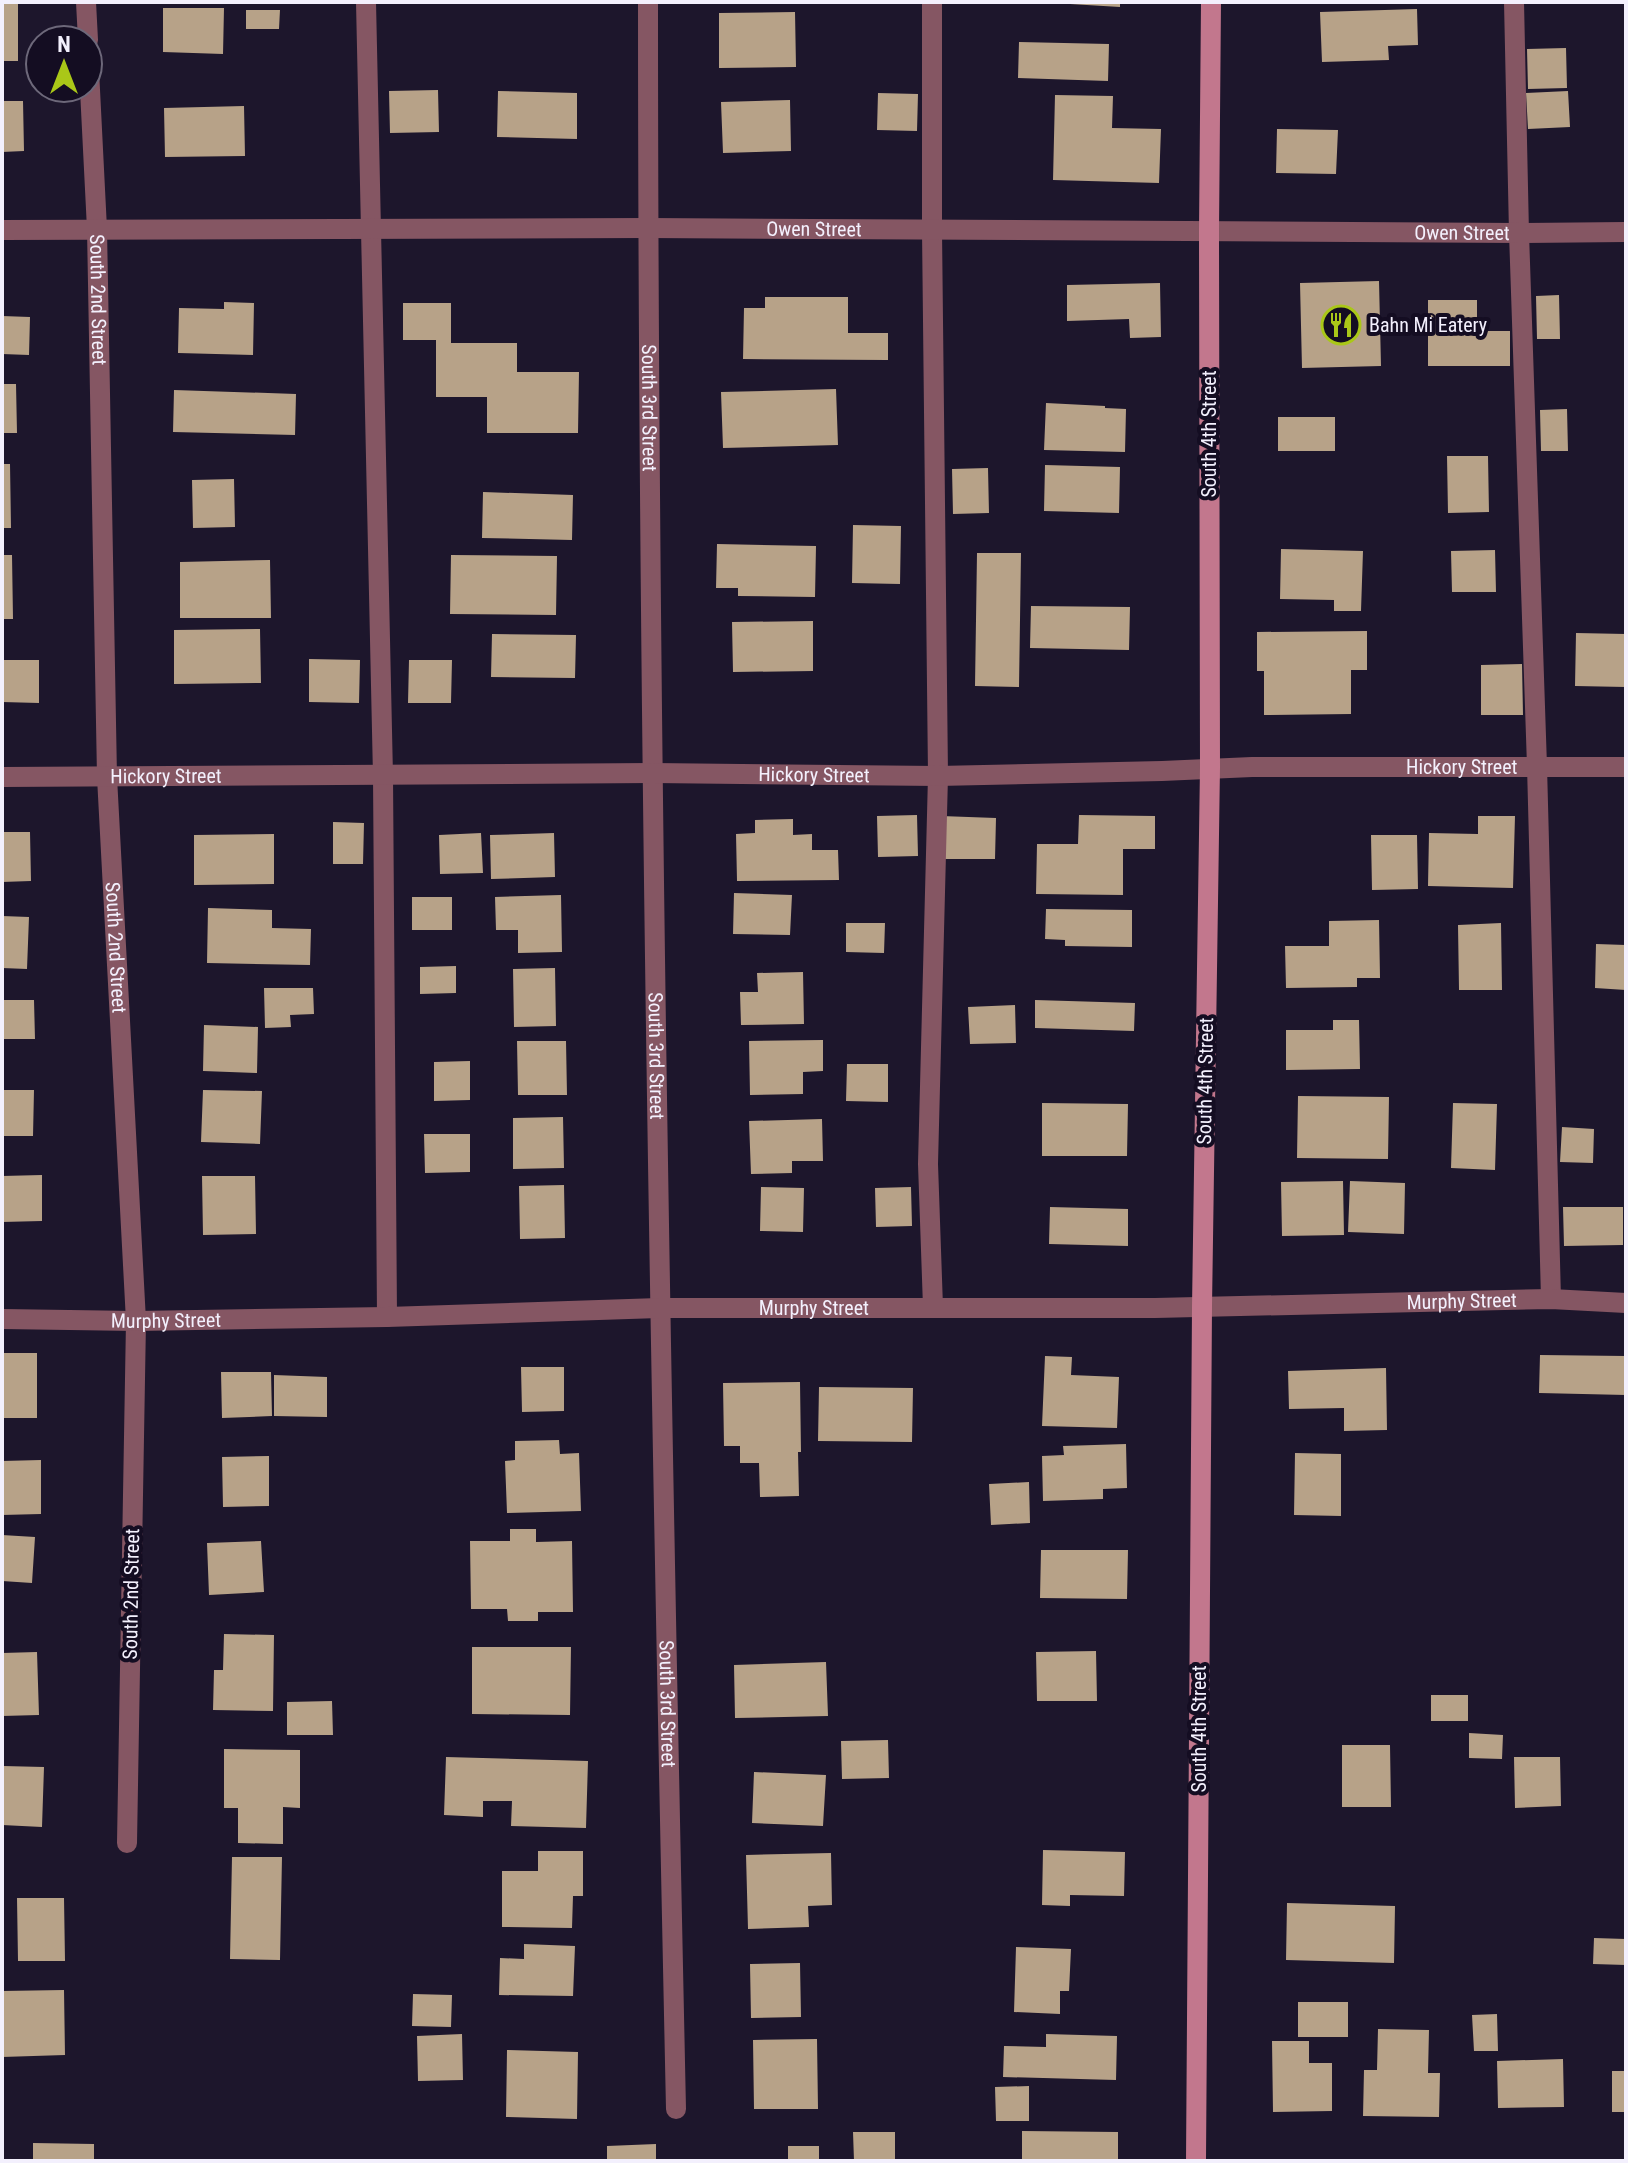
<svg xmlns="http://www.w3.org/2000/svg" width="1628" height="2163" font-family="'Roboto Condensed',sans-serif">
<rect width="100%" height="100%" fill="#1d162c"/>
<path fill="#b7a288" d="M1070 2H1120V7L1070 4Z
M2 4H18V61H2Z
M163 8H224L223 54 163 52Z
M1417 9 1418 45 1388 46 1389 60 1322 62 1320 12Z
M246 10H280L279 29H246Z
M795 12 796 67 719 68V13Z
M1019 42 1109 44 1108 81 1018 78Z
M1566 48 1567 88 1528 89 1527 49Z
M438 90 439 132 390 133 389 91Z
M498 91 577 93V139L497 137Z
M1568 91 1570 127 1528 129 1526 93Z
M878 93 918 94 917 131 877 130Z
M1055 95 1113 96 1112 128 1161 129 1159 183 1053 180Z
M790 100 791 151 723 153 721 102Z
M2 101H23L24 151 2 152Z
M244 106 245 156 165 157 164 108Z
M1277 129 1338 130 1336 174 1276 173Z
M1379 281 1381 366 1302 368 1300 283Z
M1160 283 1161 337 1130 338 1129 319 1067 321V285Z
M1559 295 1560 339H1537L1536 296Z
M765 297H848V333H888V360L743 359 744 308H765Z
M1428 300H1477V331H1510V366H1428Z
M224 302 254 303 253 355 178 353 179 308 224 309Z
M403 303H451V343H517V372H579L578 433H487V397H436V340H403Z
M2 316 30 317 29 355 2 354Z
M2 384H16L17 433H2Z
M836 389 838 445 723 448 721 392Z
M174 390 296 394 295 435 173 432Z
M1046 403 1105 406V408L1126 409 1125 452 1044 450Z
M1567 409 1568 451H1541L1540 410Z
M1278 417H1335V451H1278Z
M1447 456H1488L1489 512 1448 513Z
M2 464H10L11 528H2Z
M1045 465 1120 467 1119 513 1044 511Z
M988 468 989 513 953 514 952 469Z
M234 479 235 527 193 528 192 480Z
M483 492 573 495 572 540 482 538Z
M853 525 901 526 900 584 852 583Z
M717 544 816 546 815 597 738 596V588H716Z
M1281 549 1363 551 1361 611H1334V600L1280 599Z
M1495 550 1496 592H1452L1451 551Z
M977 553H1021L1019 687 975 686Z
M2 555H12L13 619H2Z
M451 555 557 556 556 615 450 614Z
M270 560 271 618H180V562Z
M1031 606 1130 607 1129 650 1030 648Z
M813 621V671L733 672 732 622Z
M260 629 261 683 174 684V630Z
M1367 631V670H1351V714L1264 715V671H1257V632Z
M1576 633 1626 634V687L1575 686Z
M492 634 576 635 575 678 491 677Z
M309 659 360 660 359 703 309 702Z
M2 660H39V703L2 702Z
M409 660H452L451 703H408Z
M1522 664 1523 715H1481V665Z
M917 815 918 856 878 857 877 816Z
M1079 815 1155 816V849H1123V895L1036 894 1037 844H1078Z
M941 816 996 818 995 859H940Z
M1478 816H1515L1513 888 1428 886 1429 833 1478 834Z
M793 819V835L812 834V850H838L839 880 737 881 736 834 755 833V820Z
M333 822 364 823 363 864H333Z
M2 832H30L31 881 2 882Z
M481 833 483 873 440 874 439 835Z
M554 833 555 877 491 879 490 835Z
M274 834V884L194 885V835Z
M1371 835H1417L1418 889 1372 890Z
M734 893 792 895 790 935 733 934Z
M561 895 562 952 518 953V930H496L495 897Z
M412 897H452V930H412Z
M208 908 272 910V928L311 929 310 965 207 963Z
M1046 909 1132 910V947L1065 946V940L1045 939Z
M2 916 29 917 27 969 2 968Z
M1379 920 1380 978H1357V987L1286 988 1285 946H1329V921Z
M846 923H885L884 953 846 952Z
M1501 923 1502 990H1459L1458 925Z
M1596 944 1626 945V990L1595 988Z
M456 966V993L420 994V967Z
M555 968 556 1026 514 1027 513 969Z
M803 972 804 1024 741 1025 740 992H758L757 973Z
M264 988H313L314 1014 290 1015 291 1027 265 1028Z
M2 1000H34L35 1039H2Z
M1035 1000 1135 1003 1134 1031 1035 1028Z
M1015 1005 1016 1043 970 1044 968 1007Z
M1333 1020H1359L1360 1069 1286 1070V1030H1333Z
M204 1025 258 1027 257 1073 203 1071Z
M823 1040V1071L803 1072V1094L750 1095 749 1041Z
M517 1041H566L567 1095H518Z
M470 1061V1100L434 1101V1062Z
M847 1064H888V1102L846 1101Z
M2 1090H34L33 1136H2Z
M203 1090 262 1091 260 1144 201 1142Z
M1298 1096 1389 1097 1388 1159 1297 1158Z
M1042 1103 1128 1104 1127 1156H1042Z
M1453 1103 1497 1104 1495 1170 1451 1168Z
M563 1117 564 1168 513 1169V1118Z
M822 1119 823 1161H792V1173L751 1174 749 1121Z
M1562 1127 1594 1129 1593 1163 1560 1162Z
M424 1134H470V1172L425 1173Z
M42 1175V1221L2 1222V1176Z
M202 1176H255L256 1234 203 1235Z
M1343 1181 1344 1235 1282 1236 1281 1182Z
M1350 1181 1405 1183 1404 1234 1348 1232Z
M564 1185 565 1238 520 1239 519 1186Z
M761 1187 804 1188 803 1232 760 1231Z
M911 1187 912 1226 876 1227 875 1188Z
M1050 1207 1128 1209V1246L1049 1244Z
M1563 1207H1623V1245L1564 1246Z
M2 1353H37V1418H2Z
M1540 1355 1626 1356V1395L1539 1393Z
M1045 1356 1072 1357 1071 1375 1119 1377 1117 1428 1042 1426Z
M521 1367H564V1411L522 1412Z
M1386 1368 1387 1430 1344 1431V1408L1289 1409 1288 1371Z
M221 1372H271L272 1416 222 1418Z
M274 1375 327 1377V1417L274 1416Z
M800 1382 801 1452H798L799 1496 760 1497 759 1463H740V1446H724L723 1383Z
M819 1387 913 1388 912 1442 818 1441Z
M559 1440 560 1454 579 1453 581 1511 507 1513 505 1461 515 1460V1441Z
M1126 1444 1127 1488 1103 1489V1499L1043 1501 1042 1456 1064 1455 1063 1446Z
M1295 1453 1341 1454V1516L1294 1515Z
M269 1456V1506L223 1507 222 1457Z
M41 1460V1514L2 1515V1461Z
M1029 1482 1030 1523 991 1525 989 1484Z
M510 1529H536V1542L572 1541 573 1612H538V1621H508L507 1609H471L470 1541H510Z
M2 1535 35 1537 32 1583 2 1581Z
M261 1541 264 1592 209 1595 207 1543Z
M1041 1550H1128L1127 1599 1040 1598Z
M224 1634 274 1635 273 1711 213 1710 214 1670H223Z
M472 1647H571L570 1715 472 1714Z
M1096 1651 1097 1701H1037L1036 1652Z
M37 1652 39 1715 2 1716V1653Z
M826 1662 828 1716 735 1718 734 1665Z
M1431 1695H1468V1721H1431Z
M332 1701 333 1735H287V1702Z
M1469 1733 1503 1735 1502 1759 1469 1758Z
M888 1740 889 1778 842 1779 841 1741Z
M1342 1745H1390L1391 1807H1342Z
M224 1749 300 1750V1808L283 1807V1844L238 1843V1808H224Z
M446 1757 588 1761 586 1828 511 1826 512 1801H483V1817L444 1815Z
M1514 1757H1560L1561 1806 1515 1808Z
M3 1766 44 1767 42 1827 2 1825Z
M754 1772 826 1775 823 1826 752 1823Z
M1043 1850 1125 1852 1124 1896 1070 1895V1906L1042 1905Z
M538 1851H583V1896H573L572 1928 502 1927V1871H538Z
M831 1853 832 1905 808 1906 809 1927 748 1929 746 1855Z
M232 1857H282L280 1960 230 1959Z
M17 1898H64L65 1961H18Z
M1287 1903 1395 1906 1394 1963 1286 1960Z
M1594 1938 1626 1939V1965L1593 1964Z
M524 1944 575 1946 573 1996 499 1995 500 1958 524 1959Z
M1016 1947 1071 1949 1069 1991H1060V2014L1014 2012Z
M800 1963 801 2017 751 2018 750 1964Z
M64 1990 65 2055 2 2057V1991Z
M413 1994 452 1995 451 2027 412 2026Z
M1298 2002H1348V2037H1298Z
M1497 2014 1498 2051H1474L1472 2015Z
M1378 2029 1429 2030 1428 2073H1440L1439 2117 1363 2116 1364 2070H1377Z
M462 2034 463 2080 418 2081 417 2036Z
M1046 2034 1117 2036 1116 2080 1003 2077 1004 2046 1046 2047Z
M817 2039 818 2109H754L753 2040Z
M1272 2041H1309V2063H1332V2111L1273 2112Z
M507 2050 578 2052 577 2119 506 2117Z
M1563 2059 1564 2107 1498 2108 1497 2061Z
M1612 2071H1626V2112H1612Z
M1029 2086V2121H996L995 2087Z
M1022 2131 1118 2132V2161H1022Z
M853 2132H895V2161H854Z
M33 2143 94 2144V2161H33Z
M656 2144V2161H607V2146Z
M788 2146H819V2161H788Z"/>
<g fill="none" stroke-linecap="round" stroke-linejoin="round">
<path stroke="#855663" stroke-width="20" d="M366 2 383 776 387 1317
M932 2V230L938 776 928 1164 933 1307
M1514 2 1519 233 1537 766 1551 1299"/>
<g stroke="#855663" stroke-width="20">
<path d="M86 2 88 40"/>
<path id="s1" d="M648 2C648 704 661 1406 676 2109"/>
<path id="s2" d="M88 50 97 229 107 777 136 1321 127 1843"/>
<path id="s3" d="M2 230 648 228 1519 233 1626 232"/>
<path id="s4" d="M2 777 653 773 938 776 1162 771 1252 767H1626"/>
<path id="s5" d="M2 1319 136 1321 387 1317 659 1308H1155L1551 1299 1626 1303"/>
</g>
<path stroke="#c2778d" stroke-width="20" d="M1196 2161 1202 1307 1210 767 1209 231 1211 2"/>
</g>
<defs>
<g id="restaurant-ring" transform="scale(2)"><circle r="9.5" fill="#140d22" stroke="#aac718" stroke-width="1.5"/><path d="M-5-6h1v4h1v-4h1v4h1v-4h1v5L-1.5 .5V6h-2V.5L-5-1ZM5-6V6H3V1.5H1.5Q1.5-4 5-6Z" fill="#aac718"/></g>
</defs>
<g fill-rule="evenodd">
<use href="#restaurant-ring" x="1341" y="325"/>
</g>
<g text-anchor="middle" dominant-baseline="central" stroke-width="8" stroke-linejoin="round" paint-order="stroke">
<g font-size="20" fill="#f3f0fd" stroke="#140d22">
<text stroke="none"><textPath href="#s3" startOffset="812">Owen Street</textPath></text>
<text stroke="none"><textPath href="#s3" startOffset="1460">Owen Street</textPath></text>
<text stroke="none"><textPath href="#s2" startOffset="250">South 2nd Street</textPath></text>
<text stroke="none"><textPath href="#s1" startOffset="406">South 3rd Street</textPath></text>
<text transform="translate(1209 434) rotate(-90)">South 4th Street</text>
<text stroke="none"><textPath href="#s4" startOffset="1460">Hickory Street</textPath></text>
<text stroke="none"><textPath href="#s4" startOffset="812">Hickory Street</textPath></text>
<text stroke="none"><textPath href="#s4" startOffset="164">Hickory Street</textPath></text>
<text stroke="none"><textPath href="#s2" startOffset="898">South 2nd Street</textPath></text>
<text stroke="none"><textPath href="#s1" startOffset="1054">South 3rd Street</textPath></text>
<text transform="translate(1205 1081) rotate(-89)">South 4th Street</text>
<text stroke="none"><textPath href="#s5" startOffset="1460">Murphy Street</textPath></text>
<text stroke="none"><textPath href="#s5" startOffset="812">Murphy Street</textPath></text>
<text stroke="none"><textPath href="#s5" startOffset="164">Murphy Street</textPath></text>
<text transform="translate(131 1594) rotate(-89)">South 2nd Street</text>
<text stroke="none"><textPath href="#s1" startOffset="1702">South 3rd Street</textPath></text>
<text transform="translate(1199 1729) rotate(-90)">South 4th Street</text>
</g>
<g font-size="20" fill="#f3f0fd" stroke="#140d22" text-anchor="start">
<text x="1369" y="325">Bahn Mi Eatery</text>
</g>
</g>
<rect width="1628" height="2163" fill="none" stroke="#f3f0fd" stroke-width="8"/>
<g transform="translate(64 64)"><circle r="38" fill="#140d22" stroke="#6d687a" stroke-width="2"/>
<path d="M0-6L14 30L0 20L-14 30Z" fill="#aac718"/>
<text y="-12" font-size="22" font-weight="bold" text-anchor="middle" fill="#f3f0fd">N</text>
</g>
</svg>
